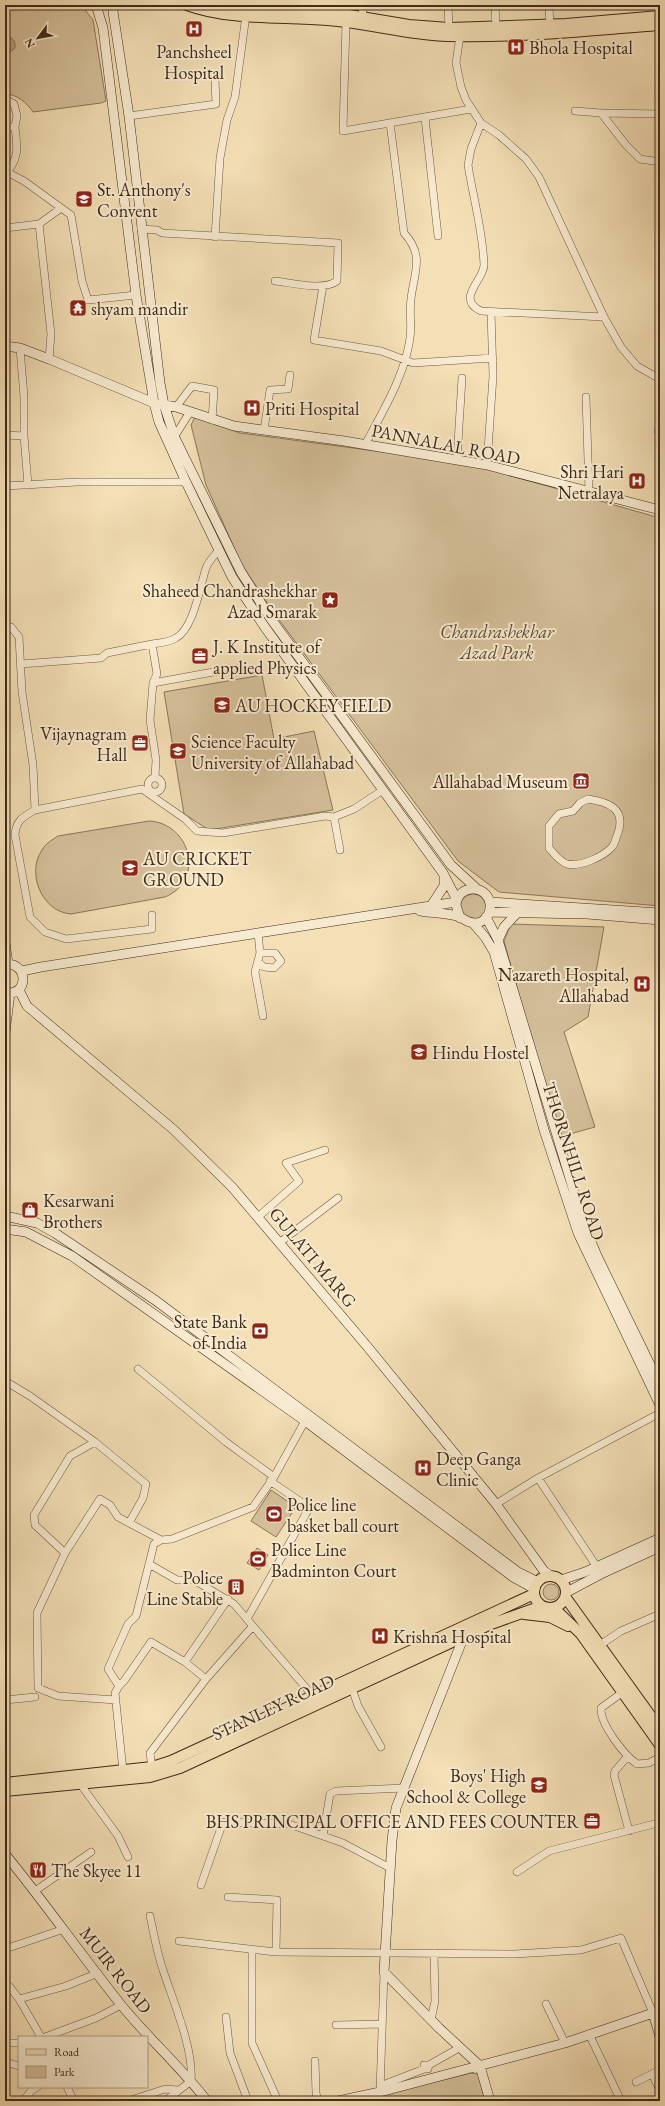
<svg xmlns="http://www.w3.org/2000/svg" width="665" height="2106" font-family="'EB Garamond',serif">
<rect width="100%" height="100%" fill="#f4dfb6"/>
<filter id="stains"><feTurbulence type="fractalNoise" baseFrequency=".005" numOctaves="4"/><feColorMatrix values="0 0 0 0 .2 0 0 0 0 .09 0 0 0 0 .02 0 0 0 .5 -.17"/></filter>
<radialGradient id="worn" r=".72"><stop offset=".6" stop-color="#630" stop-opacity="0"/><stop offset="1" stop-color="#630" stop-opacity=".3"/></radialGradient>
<path fill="#d5c09b" stroke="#8a765a" d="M5 5H81L93 20 106 101 101 103 33 112C27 103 17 94 5 94Z
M195 417 240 433 466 463 660 518V906L499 892 458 861 274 613 242 565 206 485 191 425Z
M262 675 274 739 314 731 333 810 209 830 184 814 164 692Z
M149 821C190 823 206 880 165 897L71 914C42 912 26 873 42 850 45 844 52 840 58 836Z
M460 907a13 13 0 1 1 26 0a13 13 0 1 1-26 0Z
M511 924 604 927 588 1017 564 1032 595 1127 559 1137 504 941Z
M271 1490 296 1507 276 1537 251 1521Z
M257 1548 268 1555 259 1570 247 1563Z
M543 1592a8 8 0 1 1 16 0a8 8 0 1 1-16 0Z
M471 2073 478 2074 485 2101H357Z"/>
<path fill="#b6a281" stroke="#867257" d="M5 35C12 38 16 40 15 48L9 53H5Z"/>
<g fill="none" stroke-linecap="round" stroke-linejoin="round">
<g stroke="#6c5840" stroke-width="8">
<path id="street" d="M362 5 363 17
M448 5 449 28
M495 5 496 27
M549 5 550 28
M346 22 343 131 471 109
M460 36 456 63 461 87 466 100 481 123 499 135 526 159 539 177 604 317 621 347 637 366 660 379
M5 99 14 104 17 116 15 127
M575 111 601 113 660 114
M601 113 626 145 640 159 660 162
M129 116 216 104 215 80
M425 118 438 236
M481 123 471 149 468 165C473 197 483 232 484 265 484 280 455 299 481 311L604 317
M5 127H15C17 146 20 157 7 172
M5 171 24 181 71 215 82 281 88 300 136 295
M39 224 51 334 49 359
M5 228 39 224 60 209
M141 229 157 230 162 233 338 243 337 281C324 291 292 283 275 281
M215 237 220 158 227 120 235 97 246 15
M323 286 314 340 381 351 413 363 493 358
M20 348 24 397V436
M586 397 589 491
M176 407 192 386 214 390 212 420
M264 430 270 390 288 389 290 375
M658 431H660
M5 435 24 436 28 485
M173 439 190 412
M365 445C382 412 405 376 410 338 412 325 409 312 411 299 414 272 425 256 404 233L390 123
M457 459 462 378
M487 465 493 376 491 312
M5 486 77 482H186
M5 626 11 627 19 637 22 692 33 765 35 810C23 817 16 820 15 835L30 917 45 932 66 939 152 929V915
M21 664 101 658 107 653 152 644
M153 683 157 674 152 644C160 643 170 642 176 638 194 628 200 586 206 568 208 562 214 556 218 551
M155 777 156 760 150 720 153 683 235 668
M148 785a7 7 0 1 1 14 0a7 7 0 1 1-14 0Z
M588 799C609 802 626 809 618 833 616 837 615 844 612 847 603 857 580 867 567 864 560 862 554 854 549 848V826L559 814 573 811 580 803Z
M35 810 142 789 185 819 197 831 223 833 325 816 334 817 340 850
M334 817 354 809 383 790
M258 933 260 953 255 972 263 1016
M258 962 264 967 274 968 281 961 275 953H260
M258 1217 299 1181 286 1163 325 1150
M279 1243 338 1198
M138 1369 226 1442 274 1477
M5 1381 30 1396 95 1442 146 1484 143 1498 129 1523
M538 1478 597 1567
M496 1504 538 1478 660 1413
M65 1553 35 1525 34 1515 70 1456 95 1442
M149 1564 177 1580H194L234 1604 313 1696
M247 1619 308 1510 307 1506 270 1481
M600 1645 621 1631 660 1614
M185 1662 228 1599
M119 1686 108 1669 128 1624 136 1616 154 1544 161 1540 172 1539 253 1507 274 1477 305 1421
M352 1688 358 1706 381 1747
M623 1692 601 1708C600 1724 624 1755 637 1764L649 1763 660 1757
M5 1700 35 1697
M116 1700 58 1696 38 1688 37 1613 65 1553 100 1499 110 1505 118 1517 161 1540
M627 1757 615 1771 614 1775 629 1831
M152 1767 150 1753 206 1679 252 1627
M123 1771 115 1693 119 1686 124 1681 151 1642 185 1662 206 1679
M81 1785 118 1836 128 1857
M323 1836 330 1794 336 1791 404 1788
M517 1872 549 1851 654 1824
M201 1885 223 1822 289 1824 343 1843 390 1868
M35 1891 91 1852
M228 1897 277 1900 276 1952
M150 1916C154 1934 157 1953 163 1970 173 2001 194 2049 191 2081L165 2101
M179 1941 276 1952 515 1954 581 1950 621 1938 653 2013
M5 1949 64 1929
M252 1949V2043L278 2101
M5 1987 9 1986 19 1999
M546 2004 565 2043
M226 2017 230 2053 248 2101
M431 2020 435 2001 434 1953
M336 2025 382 2024
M589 2034 621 2101
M41 2037 19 1999 66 1986 98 1973
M45 2037 96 2018 121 2005
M5 2043H19
M315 2061 316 2093 318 2101
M5 2062 19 2066
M429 2065 428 2069H424V2065H429L459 2048
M652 2074 660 2090
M636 2082 660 2070
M380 2086 424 2069
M67 2087 74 2101
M380 2092 384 1972
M5 2098 8 2101
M23 2101 31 2091 37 2087
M128 2101 165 2089 178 2090"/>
</g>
<g stroke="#3e2b19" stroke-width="10">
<path id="secondary" d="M96 5 103 28 136 295 154 403 159 422 186 482 232 577 264 626 443 873 457 900
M112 5 129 116 160 383 164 405 175 438 241 572 271 619 451 865 477 889
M5 346 20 348 49 359 154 403 176 407 234 426 344 441 487 465 660 510
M490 902 660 913
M431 906 444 886V875
M420 911C433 913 449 913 460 917 466 920 469 924 477 923 496 919 494 890 474 889 464 888 457 895 456 905L460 918
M489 912 587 914 660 920
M486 917 498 940 584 1225 597 1256 660 1385
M473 923 485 937 494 952 544 1130 578 1233 660 1405
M498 940 504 927 518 912
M5 943 8 964
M5 965C27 960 31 996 5 993
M22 971 41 967 456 902
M19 990 27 1006 174 1130 232 1187 366 1345 496 1504 544 1571 551 1576
M5 1032 10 993
M5 1216 37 1223 55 1233 155 1300 518 1572 538 1582
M5 1229 26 1232 72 1256 305 1421 513 1577 535 1589
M561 1580 585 1572 660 1538
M567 1592 601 1574 660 1547
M464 1636 396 1808 392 1840 384 1972 439 2028 480 2066 490 2101
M5 1854C45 1903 82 1956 122 2006 149 2039 181 2067 207 2101
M338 2101 380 2092 565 2043 653 2013 660 2037"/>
</g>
<g stroke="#3e2b19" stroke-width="12">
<path id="primary" d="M187 5C231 21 282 16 328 20 368 23 407 35 448 36 518 38 590 30 660 25
M221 5 343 14 409 25 449 28 566 24 660 16
M534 1592a16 16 0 1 1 32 0a16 16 0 1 1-32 0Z
M566 1598 660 1729
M554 1608 581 1634 660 1745
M524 1614 550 1617 568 1626
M5 1783 152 1767 171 1761 534 1594
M5 1791 150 1777 180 1768 491 1624 542 1606"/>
</g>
<use href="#street" stroke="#f8ead0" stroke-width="7"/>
<use href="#secondary" stroke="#f8ead0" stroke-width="9"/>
<use href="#primary" stroke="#f4dfb6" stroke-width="10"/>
</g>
<defs>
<g id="hospital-square" transform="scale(0.9)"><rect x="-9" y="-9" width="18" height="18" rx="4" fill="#8f2418" stroke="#f8ead0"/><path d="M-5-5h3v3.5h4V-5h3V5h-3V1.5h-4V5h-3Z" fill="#fff"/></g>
<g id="school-square" transform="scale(0.9)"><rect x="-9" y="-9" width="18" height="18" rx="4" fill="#8f2418" stroke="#f8ead0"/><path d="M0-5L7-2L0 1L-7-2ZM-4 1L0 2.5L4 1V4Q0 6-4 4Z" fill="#fff"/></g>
<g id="temple-square" transform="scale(0.9)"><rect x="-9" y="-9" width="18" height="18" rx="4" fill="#8f2418" stroke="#f8ead0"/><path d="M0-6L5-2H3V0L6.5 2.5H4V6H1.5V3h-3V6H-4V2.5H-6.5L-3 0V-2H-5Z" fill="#fff"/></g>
<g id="sight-square" transform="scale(0.9)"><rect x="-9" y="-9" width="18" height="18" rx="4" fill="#8f2418" stroke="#f8ead0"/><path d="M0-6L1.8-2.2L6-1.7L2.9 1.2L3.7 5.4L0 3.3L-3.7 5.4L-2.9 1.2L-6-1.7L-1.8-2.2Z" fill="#fff"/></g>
<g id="office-square" transform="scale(0.9)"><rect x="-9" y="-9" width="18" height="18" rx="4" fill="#8f2418" stroke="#f8ead0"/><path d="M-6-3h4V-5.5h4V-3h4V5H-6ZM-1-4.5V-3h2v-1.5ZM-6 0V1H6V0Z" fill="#fff"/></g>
<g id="university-square" transform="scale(0.9)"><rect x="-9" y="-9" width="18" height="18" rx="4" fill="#8f2418" stroke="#f8ead0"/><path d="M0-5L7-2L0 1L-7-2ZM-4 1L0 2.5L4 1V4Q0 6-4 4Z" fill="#fff"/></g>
<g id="museum-square" transform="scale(0.9)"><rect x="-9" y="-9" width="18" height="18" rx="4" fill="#8f2418" stroke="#f8ead0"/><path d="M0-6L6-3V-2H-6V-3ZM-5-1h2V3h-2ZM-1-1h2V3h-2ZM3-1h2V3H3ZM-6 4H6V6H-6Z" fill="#fff"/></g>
<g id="shop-square" transform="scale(0.9)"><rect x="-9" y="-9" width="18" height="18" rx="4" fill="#8f2418" stroke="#f8ead0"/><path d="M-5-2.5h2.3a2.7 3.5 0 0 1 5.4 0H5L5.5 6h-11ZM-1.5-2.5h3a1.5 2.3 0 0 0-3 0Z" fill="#fff"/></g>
<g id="bank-square" transform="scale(0.9)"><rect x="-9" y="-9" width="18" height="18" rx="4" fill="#8f2418" stroke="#f8ead0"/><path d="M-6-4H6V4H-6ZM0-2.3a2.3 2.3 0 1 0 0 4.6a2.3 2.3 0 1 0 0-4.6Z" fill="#fff"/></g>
<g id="stadium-square" transform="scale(0.9)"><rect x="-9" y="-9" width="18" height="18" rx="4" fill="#8f2418" stroke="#f8ead0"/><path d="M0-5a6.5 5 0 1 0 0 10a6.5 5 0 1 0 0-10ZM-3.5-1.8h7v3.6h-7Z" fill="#fff"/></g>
<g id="building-square" transform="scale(0.9)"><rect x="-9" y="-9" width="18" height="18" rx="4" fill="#8f2418" stroke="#f8ead0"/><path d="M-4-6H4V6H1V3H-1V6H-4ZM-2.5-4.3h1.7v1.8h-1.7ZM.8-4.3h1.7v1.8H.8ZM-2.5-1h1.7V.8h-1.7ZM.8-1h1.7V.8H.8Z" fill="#fff"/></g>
<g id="restaurant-square" transform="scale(0.9)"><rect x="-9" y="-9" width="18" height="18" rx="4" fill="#8f2418" stroke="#f8ead0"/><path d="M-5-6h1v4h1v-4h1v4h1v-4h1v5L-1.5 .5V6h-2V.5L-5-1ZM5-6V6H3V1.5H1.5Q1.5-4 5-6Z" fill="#fff"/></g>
</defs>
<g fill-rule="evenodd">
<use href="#hospital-square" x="194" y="29"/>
<use href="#hospital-square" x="516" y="47"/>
<use href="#school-square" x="84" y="199"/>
<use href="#temple-square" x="78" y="308"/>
<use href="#hospital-square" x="252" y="408"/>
<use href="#hospital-square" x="637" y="481"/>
<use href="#sight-square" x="330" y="600"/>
<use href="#office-square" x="200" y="656"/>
<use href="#university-square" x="222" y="705"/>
<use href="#office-square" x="140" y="743"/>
<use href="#university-square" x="178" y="751"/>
<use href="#museum-square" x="581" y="781"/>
<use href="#university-square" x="130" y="868"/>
<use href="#hospital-square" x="642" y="984"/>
<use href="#university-square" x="419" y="1052"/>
<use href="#shop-square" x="30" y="1210"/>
<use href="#bank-square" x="260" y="1331"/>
<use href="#hospital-square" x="423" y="1468"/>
<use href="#stadium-square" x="274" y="1514"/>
<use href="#stadium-square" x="258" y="1559"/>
<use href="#building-square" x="236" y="1587"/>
<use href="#hospital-square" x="380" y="1636"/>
<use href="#school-square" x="539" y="1785"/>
<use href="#office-square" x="592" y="1821"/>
<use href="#restaurant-square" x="38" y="1870"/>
</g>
<g text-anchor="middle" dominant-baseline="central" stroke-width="4" stroke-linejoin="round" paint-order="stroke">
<g font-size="18" fill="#3e2b19" stroke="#f8ead0" text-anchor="start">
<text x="529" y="47">Bhola Hospital</text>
<text x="194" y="51" text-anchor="middle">Panchsheel<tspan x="194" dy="21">Hospital</tspan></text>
<text x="97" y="189">St. Anthony's<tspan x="97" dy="21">Convent</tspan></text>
<text x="91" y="308">shyam mandir</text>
<text x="265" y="408">Priti Hospital</text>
<text x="624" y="471" text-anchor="end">Shri Hari<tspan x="624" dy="21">Netralaya</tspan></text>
<text x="317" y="590" text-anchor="end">Shaheed Chandrashekhar<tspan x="317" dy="21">Azad Smarak</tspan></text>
<text x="213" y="646">J. K Institute of<tspan x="213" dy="21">applied Physics</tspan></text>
<text x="235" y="705">AU HOCKEY FIELD</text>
<text x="127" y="733" text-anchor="end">Vijaynagram<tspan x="127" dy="21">Hall</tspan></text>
<text x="191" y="741">Science Faculty<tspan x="191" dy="21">University of Allahabad</tspan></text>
<text x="568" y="781" text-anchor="end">Allahabad Museum</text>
<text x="143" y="858">AU CRICKET<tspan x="143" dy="21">GROUND</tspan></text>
<text x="629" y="974" text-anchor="end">Nazareth Hospital,<tspan x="629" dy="21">Allahabad</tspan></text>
<text x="432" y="1052">Hindu Hostel</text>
<text x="43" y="1200">Kesarwani<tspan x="43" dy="21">Brothers</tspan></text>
<text x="247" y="1321" text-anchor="end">State Bank<tspan x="247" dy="21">of India</tspan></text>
<text x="436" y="1458">Deep Ganga<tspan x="436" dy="21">Clinic</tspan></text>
<text x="287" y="1504">Police line<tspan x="287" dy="21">basket ball court</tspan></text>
<text x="271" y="1549">Police Line<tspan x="271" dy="21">Badminton Court</tspan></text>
<text x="223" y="1577" text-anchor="end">Police<tspan x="223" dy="21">Line Stable</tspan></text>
<text x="393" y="1636">Krishna Hospital</text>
<text x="526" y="1775" text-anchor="end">Boys' High<tspan x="526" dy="21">School &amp; College</tspan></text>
<text x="579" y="1821" text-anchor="end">BHS PRINCIPAL OFFICE AND FEES COUNTER</text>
<text x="51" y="1870">The Skyee 11</text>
</g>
<g font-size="18" fill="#3e2b19" stroke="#f8ead0">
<text transform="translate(446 444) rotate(11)">PANNALAL ROAD</text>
<text transform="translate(574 1161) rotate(72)">THORNHILL ROAD</text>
<text transform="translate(313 1257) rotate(50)">GULATI MARG</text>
<text transform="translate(273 1707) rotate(-25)">STANLEY ROAD</text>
<text transform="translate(116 1970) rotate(52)">MUIR ROAD</text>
</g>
<g font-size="18" font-style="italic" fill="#5c4933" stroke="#f8ead0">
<text x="497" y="631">Chandrashekhar<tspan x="497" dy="21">Azad Park</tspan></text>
</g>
</g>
<rect width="665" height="2106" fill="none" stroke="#f4dfb6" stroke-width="20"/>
<rect x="6" y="6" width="653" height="2094" fill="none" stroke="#3e2b19" stroke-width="2"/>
<rect x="10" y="10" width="645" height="2086" fill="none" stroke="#3e2b19"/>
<rect x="18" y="2036" width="130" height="52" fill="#f8ead0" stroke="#ae9e87"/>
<rect x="26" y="2049" width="20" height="6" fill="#f4dfb6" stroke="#ae9e87"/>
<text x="54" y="2056" font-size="12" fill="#3e2b19">Road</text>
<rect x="26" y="2066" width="20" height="12" fill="#d5c09b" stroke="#ae9e87"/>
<text x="54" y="2076" font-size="12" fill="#3e2b19">Park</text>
<g transform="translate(38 38) rotate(238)" stroke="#f8ead0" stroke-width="3" paint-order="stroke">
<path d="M0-3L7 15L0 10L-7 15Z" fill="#3e2b19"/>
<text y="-6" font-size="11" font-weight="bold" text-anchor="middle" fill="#3e2b19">N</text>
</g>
<rect width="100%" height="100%" filter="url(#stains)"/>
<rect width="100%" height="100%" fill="url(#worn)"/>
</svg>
